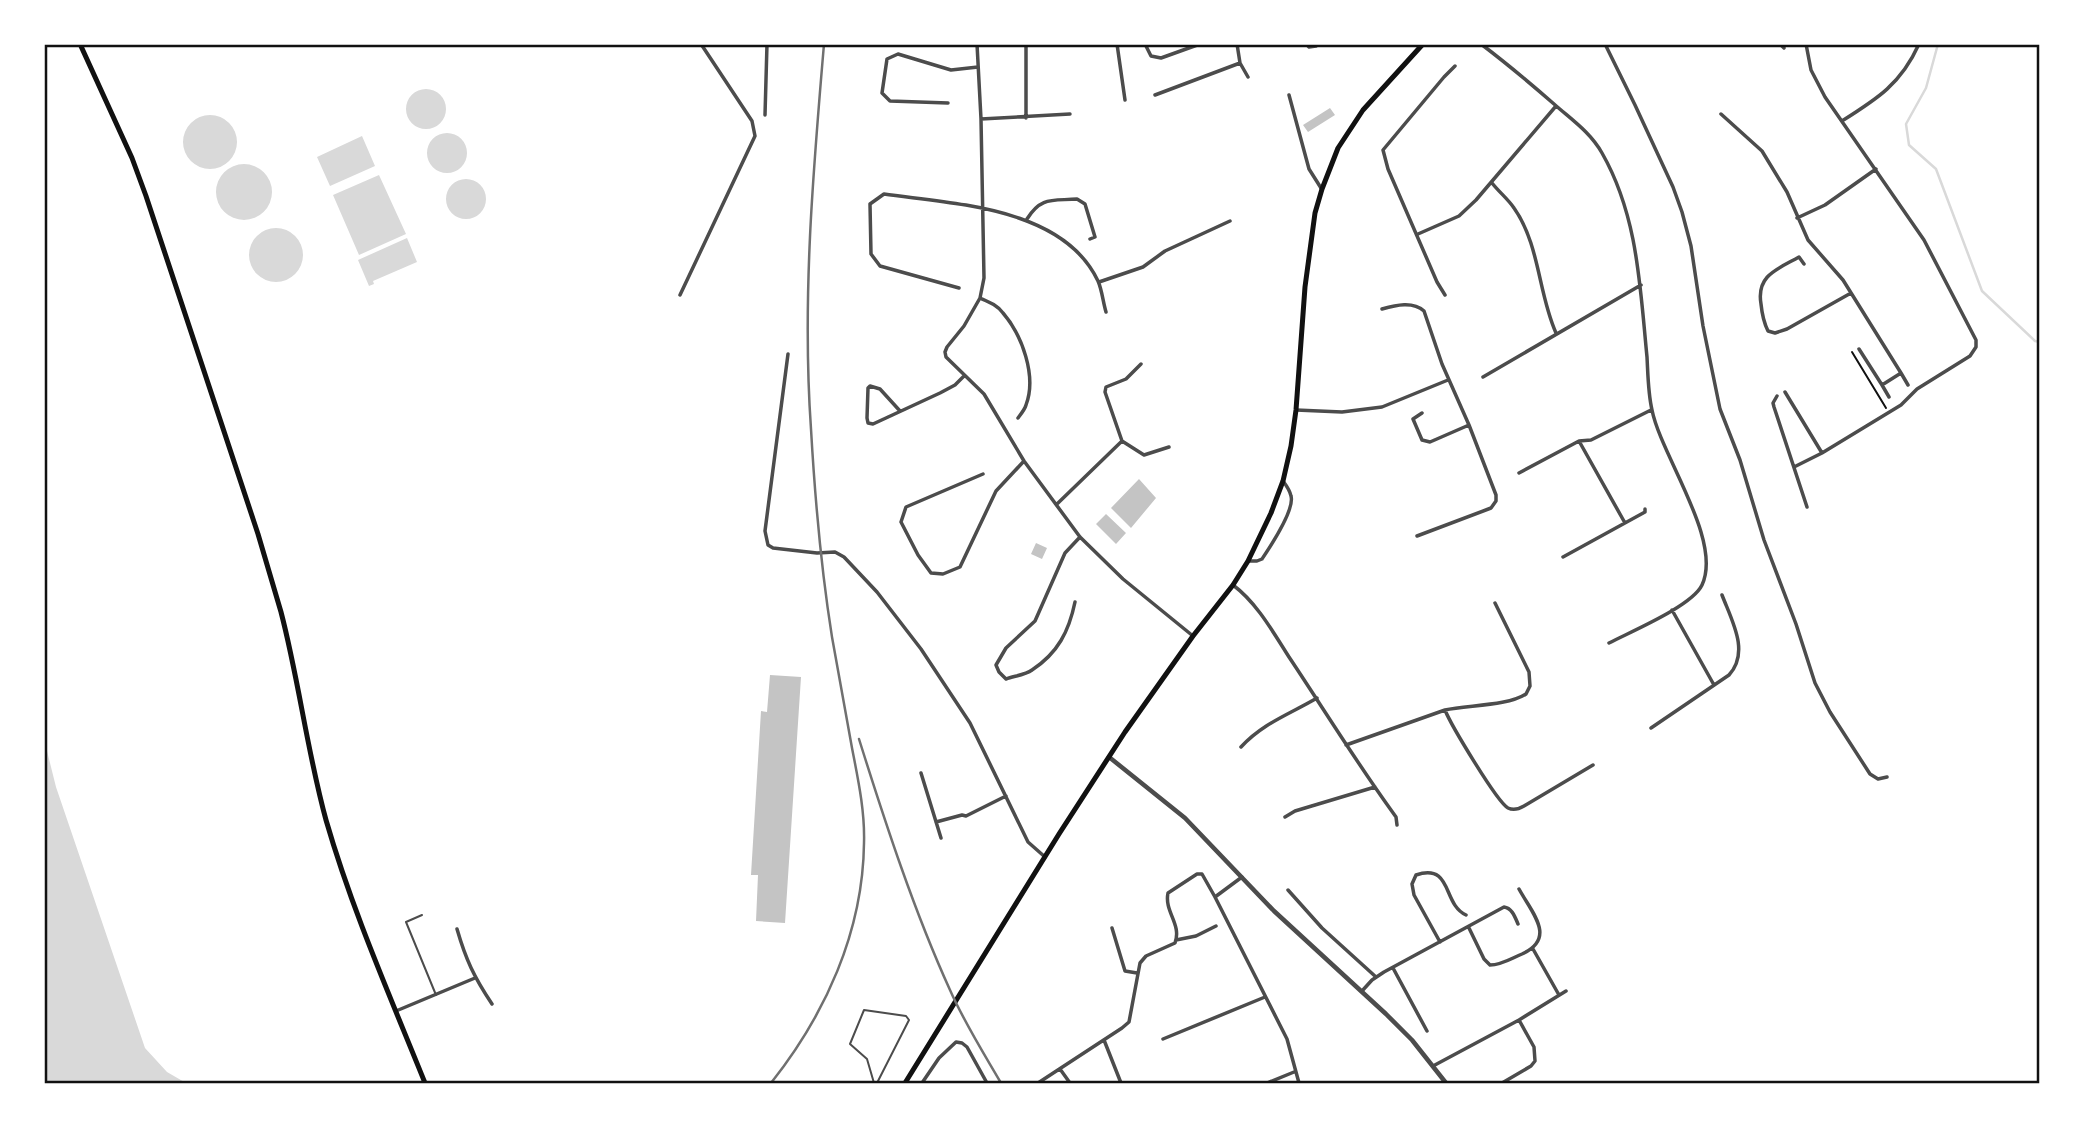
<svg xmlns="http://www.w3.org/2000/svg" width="2084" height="1127" font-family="'Playfair Display',serif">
<rect width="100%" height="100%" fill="#fff"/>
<path fill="#d9d9d9" d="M406 109a20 20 0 1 1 40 0a20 20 0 1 1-40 0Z
M183 142a27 27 0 1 1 54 0a27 27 0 1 1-54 0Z
M427 153a20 20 0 1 1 40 0a20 20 0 1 1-40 0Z
M362 136 375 166 330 186 317 157Z
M216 192a28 28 0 1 1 56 0a28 28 0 1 1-56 0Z
M379 175 406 234 359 255 333 195Z
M446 199a20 20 0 1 1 40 0a20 20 0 1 1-40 0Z
M249 255a27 27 0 1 1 54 0a27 27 0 1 1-54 0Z
M407 238 417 262 373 281 374 284 369 286 358 260Z
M44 739 56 787 145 1048 167 1072 186 1083H44Z"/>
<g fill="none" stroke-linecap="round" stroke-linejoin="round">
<path stroke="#d9d9d9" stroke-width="2.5" d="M1938 44 1926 88 1906 124 1909 145 1936 169 1982 291 2035 341 2040 342"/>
</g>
<path fill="#c4c4c4" d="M1330 108 1335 115 1308 132 1303 125Z
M1139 479 1156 498 1131 528 1111 508Z
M1106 514 1126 533 1116 544 1096 524Z
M1036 543 1047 548 1042 559 1031 554Z
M770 675 801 677 785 923 756 921 758 875H751L761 711 767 712Z"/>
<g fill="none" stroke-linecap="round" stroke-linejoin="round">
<path stroke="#111" stroke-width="2" d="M1852 352 1886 408"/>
<path stroke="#4c4c4c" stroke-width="2" d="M422 915 406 922 436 995
M874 1083 867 1059 850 1044 864 1010 906 1016 909 1020 877 1083"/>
<path stroke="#4c4c4c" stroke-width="3.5" d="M977 44 981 119 984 278 980 298 964 326 947 347 945 352 946 357 984 394 1024 461 1080 537 1123 579 1193 636
M1026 44V118
M1117 44 1125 100
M1145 44 1151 56 1161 58 1200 44
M1306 44 1309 47 1316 46 1319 44
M1481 44C1506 63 1530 83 1554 104 1572 120 1590 132 1602 153 1638 216 1640 287 1647 357 1648 375 1648 393 1652 410 1661 456 1723 540 1702 585 1692 606 1632 631 1609 643
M1605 44 1635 105 1673 187 1682 212 1691 246 1703 326 1720 409 1740 460 1764 540 1796 624 1815 683 1830 712 1870 774 1878 779 1887 777
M1780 44 1784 48
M1240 63 1248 77
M1155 95 1240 63 1237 44
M1289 95 1309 169 1321 188
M948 103 890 101 882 93 887 59 898 54 951 70 978 67
M1721 114 1762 151 1787 192 1808 240 1843 280 1901 373 1882 385 1859 349
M765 115 767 44
M981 119 1070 114
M1842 121C1877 99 1901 84 1919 44
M1492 183C1499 192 1508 199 1514 208 1540 245 1538 293 1556 333
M1797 218 1825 205 1876 169
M1027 219C1041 196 1053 201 1077 199L1085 204 1095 237 1090 239
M1418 234 1459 216 1476 200 1556 106
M1804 264 1799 257C1778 269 1756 275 1761 304 1762 314 1764 323 1768 331L1775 333 1787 329 1851 293
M1099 282 1143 267 1165 251 1230 221
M959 288 880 266 871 254 870 204 884 194C954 204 1063 207 1098 281 1102 290 1103 302 1106 312
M680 295 755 136 752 121 701 44
M1445 295 1437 282 1388 169 1383 150 1444 77 1455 66
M980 298C989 302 997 305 1003 313 1022 335 1037 376 1026 405 1025 409 1021 414 1018 418
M1382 309C1396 305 1413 301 1424 311L1442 364 1469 425 1496 495V501L1491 508 1417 536
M788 354 765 531 768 545 773 548 817 553 835 552 844 557 877 592 921 649 970 723 1028 842 1045 857
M1141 364 1126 379 1106 387 1105 392 1122 441 1144 455 1169 447
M1901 373 1908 385
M1483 377 1641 285
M1882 385 1889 397
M1785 392 1822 453
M1777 396 1773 403 1774 407 1807 507
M1296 410 1342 412 1382 407 1448 380
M900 411 880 389 870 386 868 388 867 418 868 423 873 424 940 393 955 385 964 376
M1422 413 1413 419 1422 440 1430 442 1469 425
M1579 441 1625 523
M1794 467 1822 453 1901 405 1917 389 1970 356 1976 347V340L1924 240 1825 97 1811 70 1806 44
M1519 473 1579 441 1591 440 1651 410
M983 474 906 507 901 522 918 555 931 573 943 574 960 567 996 491 1024 461
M1057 504 1122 441
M1563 557 1645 512V509
M1248 561H1257L1262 559C1270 547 1295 510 1291 496 1290 491 1286 485 1283 481
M1233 585C1257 603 1273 632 1289 657 1323 708 1355 760 1391 810L1396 817 1397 825
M1075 602C1069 631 1058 653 1032 670 1025 675 1014 676 1006 679L999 672 996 665 1006 648 1035 621 1065 553 1080 537
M1672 610 1714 685
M1445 710C1451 725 1497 802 1508 808 1514 811 1519 809 1524 806L1593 765
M1651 728 1729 675C1750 652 1732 621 1722 595
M1346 745 1445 710C1468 705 1508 706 1526 694L1530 686 1529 672 1495 603
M1241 747C1263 723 1290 714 1317 698
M921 773 941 838
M1285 817 1295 811 1375 787
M936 822 962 815 966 816 1006 796
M1288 890 1322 928 1376 977
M1215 897 1242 877
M1112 928 1125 971 1137 973
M1469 928 1484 959 1490 965C1502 965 1512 958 1522 954 1557 938 1532 913 1519 889
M457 929C466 960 474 977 492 1004
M1176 940 1196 936 1216 926
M1440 942 1414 895 1412 884 1416 875C1453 863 1442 904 1466 915
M1533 949 1559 995
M1393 968 1427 1031
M1362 991 1372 980 1384 972 1504 907C1512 908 1515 917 1518 924
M396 1011 475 978
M1163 1039 1265 997
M1104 1040 1121 1083
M1433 1066 1519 1020 1566 991
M1060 1069 1070 1083
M922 1083 939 1058 956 1042 962 1043 967 1047 987 1083
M1038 1083 1122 1028 1129 1022 1140 963 1146 956 1175 943C1182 924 1164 912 1168 893L1197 874H1202L1215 897 1287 1039 1299 1083
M1267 1083 1294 1072
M1502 1083 1531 1066 1535 1061 1534 1047 1519 1020"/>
<path stroke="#4c4c4c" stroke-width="4.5" d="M1109 757 1185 818 1274 911 1386 1014 1412 1040 1446 1083"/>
<path stroke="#111" stroke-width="5" d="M80 44 132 158 146 196 258 534 281 612C299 681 307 751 326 820 352 910 390 996 425 1083
M905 1083 1059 834 1125 732 1193 636 1233 585 1248 561 1271 513 1283 481 1291 446 1296 410 1305 287 1315 213 1322 189 1338 148 1363 110 1423 44"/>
<path stroke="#707070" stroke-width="2.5" d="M859 739C885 822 914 911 950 990 964 1022 983 1052 1001 1083
M771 1083C825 1015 863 932 864 843 865 811 858 779 852 748 845 711 839 674 832 637 821 568 815 499 811 429 802 301 813 172 824 44"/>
</g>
<rect width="2084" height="1127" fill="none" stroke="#ffffff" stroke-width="91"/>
<rect x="46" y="46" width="1992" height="1036" fill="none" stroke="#111" stroke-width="2.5"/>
</svg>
